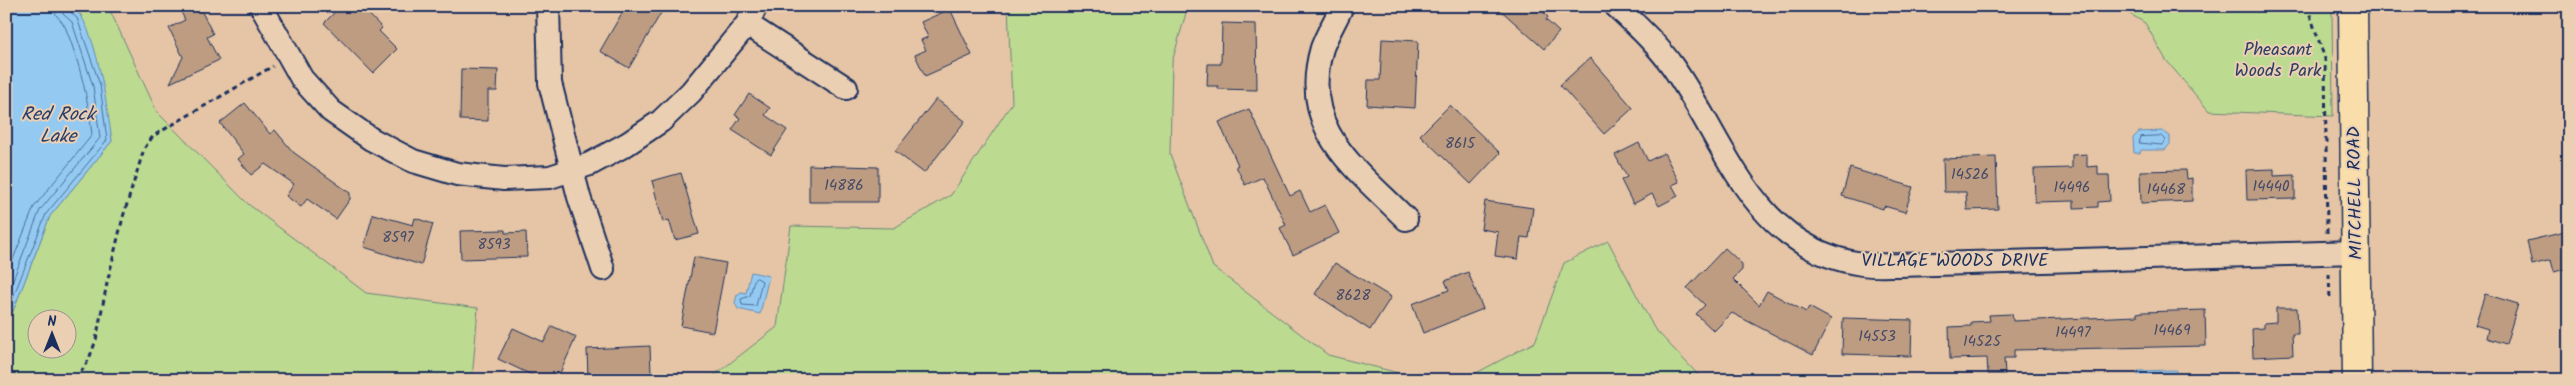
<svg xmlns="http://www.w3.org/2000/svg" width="2575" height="386" font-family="Kalam,sans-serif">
<rect width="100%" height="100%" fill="#e5c5a5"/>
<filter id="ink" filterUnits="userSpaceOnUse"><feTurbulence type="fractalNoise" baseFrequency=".02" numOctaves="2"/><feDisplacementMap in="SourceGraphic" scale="10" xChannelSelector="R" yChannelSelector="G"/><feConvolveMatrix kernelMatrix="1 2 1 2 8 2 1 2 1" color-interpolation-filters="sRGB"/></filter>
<g filter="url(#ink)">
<path fill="#bdda91" stroke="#6c8478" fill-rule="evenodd" d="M70 6H108L157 112 248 204 366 293 478 308 472 380H6V329L50 216 112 141 81 15ZM38 318H68V348H38Z
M1008 6H1188L1172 62 1170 154 1213 267 1328 355 1426 380H708L777 327 791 226 894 228 951 195 1012 103Z
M2117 6H2332L2333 116 2209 111 2166 60 2145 23Z
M1608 241 1654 328 1703 380H1463L1535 342 1564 263Z"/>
<path fill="#94caf2" stroke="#648cb7" d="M6 6C18 6 64 3 72 7 96 20 108 114 112 141L50 216 6 329Z
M2162 131 2170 136V144L2165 150H2141L2140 153H2134L2133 138 2139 132Z
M751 272 769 276 760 314 738 309 735 303 737 295 741 292 746 293Z
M2176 370V380H2138V371Z"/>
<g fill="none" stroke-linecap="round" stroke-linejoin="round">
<path stroke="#4b6d99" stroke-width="1" d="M2161 136 2165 140 2162 145 2139 143 2141 137Z
M6 277 34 207 92 135C88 98 80 64 66 29 63 20 54 18 54 6
M757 278 762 281 756 306 742 305 741 299 750 296 754 280Z
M6 298 40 210 100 138 93 86 72 22 63 14 62 6
M6 315 46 214 107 140 100 85 77 18 69 11 68 6"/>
</g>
<path fill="#bd9c82" stroke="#1b2f5e" d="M193 6H199L213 34 207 37 219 60 170 83 183 57 169 28 185 20 181 12Z
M341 6H361L382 28 379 31 397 49 373 73 324 23Z
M626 6H665L629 68 600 51Z
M1496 6H1537L1548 17 1546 20 1559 32 1544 49Z
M950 9 972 55 925 76 915 55 926 50 921 40 928 37 921 22Z
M1222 23 1256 24 1257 90 1218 89V86H1207L1208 64H1221Z
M1382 39 1418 41 1415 108 1367 105 1368 80H1380Z
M1590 58 1633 108 1604 134 1560 85Z
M461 69 498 70 497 91H488V121L460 120Z
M749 94 770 108 765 115 787 130 771 155 732 130 740 118 735 115Z
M936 99 965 121 924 173 895 151Z
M245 103 270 134 275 130 293 152 350 193V199L336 219 307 199 301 207 286 196 294 184 265 164 251 175 238 159 244 154 220 123Z
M1450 105 1500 153 1471 184 1420 135Z
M1249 109 1290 196 1300 191 1310 212 1325 205 1339 233 1293 255 1280 228 1286 225 1263 177 1245 185 1236 166 1238 165 1219 122Z
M1639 143 1648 161 1664 153 1679 182 1672 185 1678 196 1659 206 1652 194 1633 204 1621 180 1627 177 1615 155Z
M2087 154V167L2098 166V175H2109L2110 201 2098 202V207L2074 208V201L2035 202 2034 169 2072 168V155Z
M1996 157 1998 209 1967 210 1966 192H1944L1943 159Z
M809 165 878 167V202H809Z
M1850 168 1913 187 1905 212 1884 206 1883 209 1842 196Z
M2274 169V176L2295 175V199L2247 200 2246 170Z
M2186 170 2187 179 2192 178V201L2141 203 2140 171Z
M681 173 699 234 675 240 669 220 663 222 652 181Z
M1485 201 1533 208 1529 238 1521 237 1518 259 1495 256 1498 232 1481 229Z
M373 214 413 225 415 218 433 224 421 265 364 247Z
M505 230V233L526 232 527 257 461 259 460 231Z
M2569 231V268L2554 272 2551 260 2532 265 2527 241Z
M1725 248 1742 264V270L1733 279 1759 305 1767 291 1806 312 1809 307 1831 319 1813 355 1732 313 1714 331 1696 314 1705 305 1687 288Z
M694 257 726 263 713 332 681 326Z
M1335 263 1391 297 1370 330 1315 294Z
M1468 272 1483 309 1423 333 1412 304 1449 290 1445 281Z
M2485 294 2518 304 2506 344 2486 338 2488 329 2475 325Z
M2276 308H2297L2298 334H2292L2293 355 2253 357 2252 329 2264 328V323L2276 322Z
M2205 310 2206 346 2014 350V358H2004L2005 374H1988L1987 358 1950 359 1949 327 1971 326V322L1990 321 1989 315 2012 314 2013 321 2137 316V313L2143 312Z
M1843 318 1912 320 1911 356 1842 354Z
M552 326 576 337 557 380H542L498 359 513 328 544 342Z
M650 346 651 374 588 378 587 349Z"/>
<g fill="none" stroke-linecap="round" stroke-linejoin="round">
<g stroke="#1b2f5e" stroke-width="26">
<path id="minor" d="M261 6 302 79 331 111 371 139 413 161 457 174 504 179 550 177 590 164 627 144 661 121 691 92 747 24 756 6
M548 6 550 83 579 197 603 269
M1342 6C1336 20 1327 34 1322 48 1298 130 1355 167 1406 219
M1616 6C1636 25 1657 44 1673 67 1727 144 1752 248 1862 264 1874 266 1887 265 1899 265L2356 252
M747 24 846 88"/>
</g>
<g stroke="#1b2f5e" stroke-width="31">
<path id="major" d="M2353 6 2357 380"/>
</g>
<path stroke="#1b2f5e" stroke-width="3" stroke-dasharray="5 4" stroke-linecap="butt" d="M2307 6 2325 59 2327 233
M2329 274 2330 300
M2331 371V380
M76 380 89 359 96 340 107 283 123 217 144 149 153 136 273 66"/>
<use href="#minor" stroke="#ebcfb2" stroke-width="22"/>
<use href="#major" stroke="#f9deab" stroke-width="28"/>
</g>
</g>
<g text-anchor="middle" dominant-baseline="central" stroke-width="4" stroke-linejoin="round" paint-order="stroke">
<g font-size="15" fill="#444a67">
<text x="1460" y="144">8615</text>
<text x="1970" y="175">14526</text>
<text x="844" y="186">14886</text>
<text x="2271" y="187">14440</text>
<text x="2072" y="188">14496</text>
<text x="2166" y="190">14468</text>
<text x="398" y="238">8597</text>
<text x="494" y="245">8593</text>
<text x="1353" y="296">8628</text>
<text x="2172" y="331">14469</text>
<text x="2073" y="333">14497</text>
<text x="1877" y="337">14553</text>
<text x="1982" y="342">14525</text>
</g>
<g font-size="18" fill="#2b4063" stroke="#ebcfb2">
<text x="2278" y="50">Pheasant<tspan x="2278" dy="21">Woods Park</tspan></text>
</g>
<g font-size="18" fill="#1b2f5e" stroke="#ebcfb2">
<text transform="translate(2356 193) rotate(-91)">MITCHELL ROAD</text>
<text x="1955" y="261">VILLAGE WOODS DRIVE</text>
</g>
<g font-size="19" font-style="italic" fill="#273e6d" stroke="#ebcfb2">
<text x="58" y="115">Red Rock<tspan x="58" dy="22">Lake</tspan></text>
</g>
</g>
<rect width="2575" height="386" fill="none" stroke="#ebcfb2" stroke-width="25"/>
<rect x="12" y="12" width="2550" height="361" fill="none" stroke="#1b2f5e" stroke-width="2" filter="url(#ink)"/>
<g transform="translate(52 334)"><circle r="24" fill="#ebcfb2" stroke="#988f90"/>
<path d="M0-4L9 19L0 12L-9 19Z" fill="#1b2f5e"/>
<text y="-8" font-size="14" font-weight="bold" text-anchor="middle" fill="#1b2f5e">N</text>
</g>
</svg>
